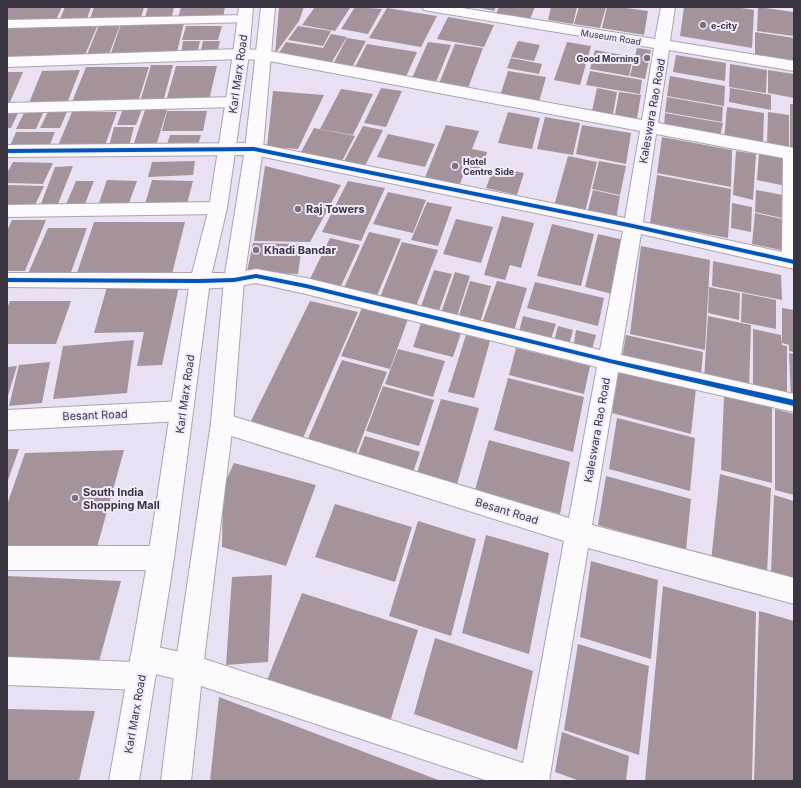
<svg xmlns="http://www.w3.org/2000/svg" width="801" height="788" font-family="Inter,sans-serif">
<rect width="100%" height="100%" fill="#e9e1f3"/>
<path fill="#a4939a" d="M7 7H62L56 20H7Z
M65 7H91L87 19H60Z
M94 7H144L141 18 90 19Z
M148 7H174L172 16 145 17Z
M181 7H225L223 17 178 18Z
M279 7H304L299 21 275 54Z
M315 7H342L350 8 335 31 302 25Z
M355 7 382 9 368 34 341 29Z
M476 7H496L494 11Z
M499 7H535L530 19 496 14Z
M551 7H577L573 24 548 20Z
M579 7H606L600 28 574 24Z
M607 7H619L648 11 644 35 602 28Z
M684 7H735L754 10 752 48 680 36Z
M758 7 793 12 794 36 757 31Z
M387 8 437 16 421 47 369 38Z
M448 17 494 25 484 47 437 39Z
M184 23 177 52 111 53 121 24Z
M99 25H120L108 57H86Z
M186 26H222L218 40H182Z
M298 26 331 31 323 46 288 40Z
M7 27H97L84 57H7Z
M755 32 794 38V63L755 56Z
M331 34 347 37 330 65 277 56 286 42 323 48Z
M347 38 366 41 351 69 332 66Z
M183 41H200L197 54H181Z
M203 41H220L217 53 200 54Z
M518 41 540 45 534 61 511 57Z
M428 42 451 45 436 82 412 78Z
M567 42 591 46 580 85 554 80Z
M367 44 417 52 405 79 353 71Z
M455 44 483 48 467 91 438 86Z
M637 48 651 50 645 79 630 76Z
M595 50 633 57 629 76 590 69Z
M676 55 726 63 725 81 673 72Z
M511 58 542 64 539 74 507 68Z
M730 64 767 70 766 93 729 87Z
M151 65H173L163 102H140Z
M176 66H217L209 100 166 101Z
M86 67H149L138 102H72Z
M80 70 67 103H29L42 71Z
M768 70 794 74V98L768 93Z
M508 71 546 77 539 102 500 96Z
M590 71 642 80 640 94 586 85Z
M7 72H23L10 102H7Z
M670 76 725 86 724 106 667 96Z
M381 88 402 91 386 127 364 123Z
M597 88 617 92 613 114 592 111Z
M730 88 771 95V110L729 102Z
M341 89 373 94 353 135 320 129Z
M273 91 324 95 298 149 267 147Z
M619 92 641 95 636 124 614 120Z
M667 97 723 107 722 122 665 112Z
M790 104H794V151L790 150Z
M727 107 764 113 763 146 724 139Z
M123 109H142L136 125H117Z
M145 110H167L156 146H133Z
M7 111H19L11 128H7Z
M167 111H207L203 131H162Z
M48 112H67L60 128H40Z
M72 112H117L104 148H57Z
M508 112 540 118 532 149 498 143Z
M768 112 789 115V149L767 145Z
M24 113H43L36 129H16Z
M665 113 723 123 720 137 664 127Z
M545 117 580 123 573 155 537 149Z
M446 125 479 131 472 149 487 152 479 176 464 173 459 187 424 180Z
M582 125 631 133 626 164 576 154Z
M363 126 383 130 364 168 343 163Z
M114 127H134L129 146H109Z
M314 128 355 136 342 161 301 152Z
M16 132H55L49 147 9 148Z
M388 134 435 144 425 167 377 157Z
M170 135H201L197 148 166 147Z
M662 137 732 150 731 187 657 173Z
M736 151 756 154 753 200 733 195Z
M759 154 788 159 786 186 757 180Z
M568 156 597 162 585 212 554 206Z
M195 161 193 175 148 177 152 162Z
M599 161 626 166 620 195 592 189Z
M13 162 53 163 43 184 7 183V173Z
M73 166 56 209H39L55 167Z
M265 166 341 185 310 242 254 241Z
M494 167 524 173 517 195 486 188Z
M657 175 731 189 728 238 650 223Z
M107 180 137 181 129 203H99Z
M152 180 193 181 186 208H144Z
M76 181H94L83 209H64Z
M348 181 385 188 361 241 322 232Z
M7 185 44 186 34 207 7 206Z
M593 190 620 196 616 220 587 214Z
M756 190 783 195 782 218 755 212Z
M388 192 426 200 413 233 373 224Z
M427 202 452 207 438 246 411 240Z
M732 203 752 207 751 232 731 228Z
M755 213 787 220 785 251 752 244Z
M502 216 534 223 521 268 510 265 505 280 484 275Z
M456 219 493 227 481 263 443 254Z
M12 220H46L25 271H7V231Z
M94 222H185L172 274 77 273Z
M552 224 594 234 581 286 537 276Z
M48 228H87L70 275 27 276Z
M369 232 401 239 376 298 343 290Z
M598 234 628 241 616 295 585 287Z
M330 238 360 245 341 286 310 279Z
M402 242 438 250 415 309 379 300Z
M253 243 302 244 298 274 247 272Z
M641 246 710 260 705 350 630 334Z
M713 261 781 275 782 300 712 286Z
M434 270 452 274 437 316 419 312Z
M455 272 470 276 456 319 440 316Z
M470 281 491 286 479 326 457 321Z
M497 281 527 288 513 334 481 326Z
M535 282 604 298 598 326 527 308Z
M179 286 162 365 137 366 144 332 94 333 107 287Z
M709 287 740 293 739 320 708 313Z
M742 293 776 300V329L741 322Z
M10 301H71L56 344H7V309Z
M310 301 358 312 303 438 250 423Z
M362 308 408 319 390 369 341 356Z
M782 308 794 310V352L789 351V345L782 343Z
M523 316 556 324 550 342 518 336Z
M708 316 751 325 749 390 704 380Z
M422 320 462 330 453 357 413 347Z
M558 326 573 330 568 349 553 345Z
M753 329 781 335 782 345 787 346V397L753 390Z
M576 330 596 335 591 353 573 349Z
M466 335 490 341 474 398 448 392Z
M626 335 703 352 701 376 622 358Z
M134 340 127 393 53 399 63 346Z
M516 348 590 366 584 394 509 375Z
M398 349 445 361 433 397 385 384Z
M789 353 794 354V400L791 399Z
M342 360 387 372 355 456 306 443Z
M50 362 42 403 9 406 19 365Z
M17 366 7 399V367Z
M619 369 696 388 691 434 612 413Z
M508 378 584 397 573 452 494 430Z
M383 386 434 400 419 446 366 431Z
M724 396 772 407V483L721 470Z
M441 399 479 408 455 491 415 479Z
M775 409 794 414V495L775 490Z
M617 418 695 438 690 491 609 469Z
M365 436 420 452 411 478 355 462Z
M489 440 570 462 560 514 475 490Z
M7 449H19L7 483Z
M124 450 96 551 7 548V505L25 453Z
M234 463 316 485 286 566 222 547 223 487Z
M720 474 771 488 767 575 711 562Z
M606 476 691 499 686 550 598 525Z
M774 495 794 501V580L771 573Z
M335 504 412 527 395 582 315 557Z
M418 521 476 539 451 636 389 616Z
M486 535 549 553 529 654 462 633Z
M591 561 658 580 651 659 580 637Z
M272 575 268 662 226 665 232 577Z
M7 576 121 581 97 669 7 666Z
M663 586 756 612 752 781H645Z
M302 593 418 630 389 725 265 685Z
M759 611 794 621V781H754Z
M435 638 533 671 517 750 414 714Z
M578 644 649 666 639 755 564 730Z
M219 697 441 781H210Z
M7 709 95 711 79 781H7Z
M562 732 629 756 626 781H580L555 772Z"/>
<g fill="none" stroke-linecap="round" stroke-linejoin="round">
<g stroke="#aaa3b1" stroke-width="2">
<path id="minor" d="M422 7H456L655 39 661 7H675L670 41 794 61V71L669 50 658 123 794 148V269L641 234 621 355 794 394V412L618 372 592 525 794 578V604L588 548 549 781H488L189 682 155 674 156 676 152 686 142 690 7 685V657L132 662 130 658 134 648 144 644 189 654 523 763 564 541 222 433 214 430 211 423 214 416 222 413 569 518 597 367 306 294 256 283 234 287 200 289 7 287V273H234L256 269 306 278 600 350 623 231 254 155 7 157V145L254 143 625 218 640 131 264 60 241 59 7 67V57L241 49 264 50 642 120 654 48 429 11 424 10ZM656 134 783 158 782 252 643 222Z
M245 15 250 16 252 19 250 22 7 28V20Z
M234 97 240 98 242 102 240 106 234 107 7 113V103Z
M218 202 224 203 227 208 224 213 218 214 7 217V205Z
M182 401 190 404 193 411 190 418 182 421 7 430V410Z
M7 546H161L170 549 174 558 170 567 161 570H7Z"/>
</g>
<g stroke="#aaa3b1" stroke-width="2">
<path id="major" d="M239 7H253L249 54 227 208 210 281 174 558 139 781H109L148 558 190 281 209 208 233 54Z
M261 7H275L263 149 244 280 233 423 203 668 191 781H161L175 668 211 423 224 280 245 149Z"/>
</g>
<use href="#minor" fill="#fcfafd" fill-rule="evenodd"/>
<use href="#major" fill="#fcfafd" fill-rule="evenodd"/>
<g stroke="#f2eafd" stroke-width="2">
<path id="cycleway" d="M254 147 633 224 794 260V264L633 228 254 151 7 153V149Z
M256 274 306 284 610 359 794 400V406L610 363 306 288 256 278 234 282 200 283 7 282V278L200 279 234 278Z"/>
</g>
<use href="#cycleway" fill="#0057b8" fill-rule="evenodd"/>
</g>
<g fill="#787180" stroke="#f2eafd" stroke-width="1.5">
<circle cx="703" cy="25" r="4"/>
<circle cx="647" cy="58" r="4"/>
<circle cx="455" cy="166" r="4"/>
<circle cx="298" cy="209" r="4"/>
<circle cx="256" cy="250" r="4"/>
<circle cx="75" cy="498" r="4"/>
</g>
<g text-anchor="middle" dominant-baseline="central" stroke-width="4" stroke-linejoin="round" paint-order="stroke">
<g font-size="9" font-weight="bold" fill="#3b3542" stroke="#f2eafd" text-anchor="start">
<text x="711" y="25">e-city</text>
<text x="639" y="58" text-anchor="end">Good Morning</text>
<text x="463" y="161">Hotel<tspan x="463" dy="10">Centre Side</tspan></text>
</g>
<g font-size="9" fill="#3b3542" stroke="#f2eafd">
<text transform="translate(611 37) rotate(9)">Museum Road</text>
</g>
<g font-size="11" fill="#3b3542" stroke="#f2eafd">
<text transform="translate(238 74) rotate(-82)">Karl Marx Road</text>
<text transform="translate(652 111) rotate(-80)">Kaleswara Rao Road</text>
<text transform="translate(185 394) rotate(-82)">Karl Marx Road</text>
<text transform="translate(95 415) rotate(-2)">Besant Road</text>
<text transform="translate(597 430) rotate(-80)">Kaleswara Rao Road</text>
<text transform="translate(507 511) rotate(17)">Besant Road</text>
<text transform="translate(135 714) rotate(-80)">Karl Marx Road</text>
</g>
<g font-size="11" font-weight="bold" fill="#3b3542" stroke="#f2eafd" text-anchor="start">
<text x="306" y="209">Raj Towers</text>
<text x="264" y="250">Khadi Bandar</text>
<text x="83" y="492">South India<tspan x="83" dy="13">Shopping Mall</tspan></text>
</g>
</g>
<rect width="801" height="788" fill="none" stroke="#3b3542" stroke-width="16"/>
</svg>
